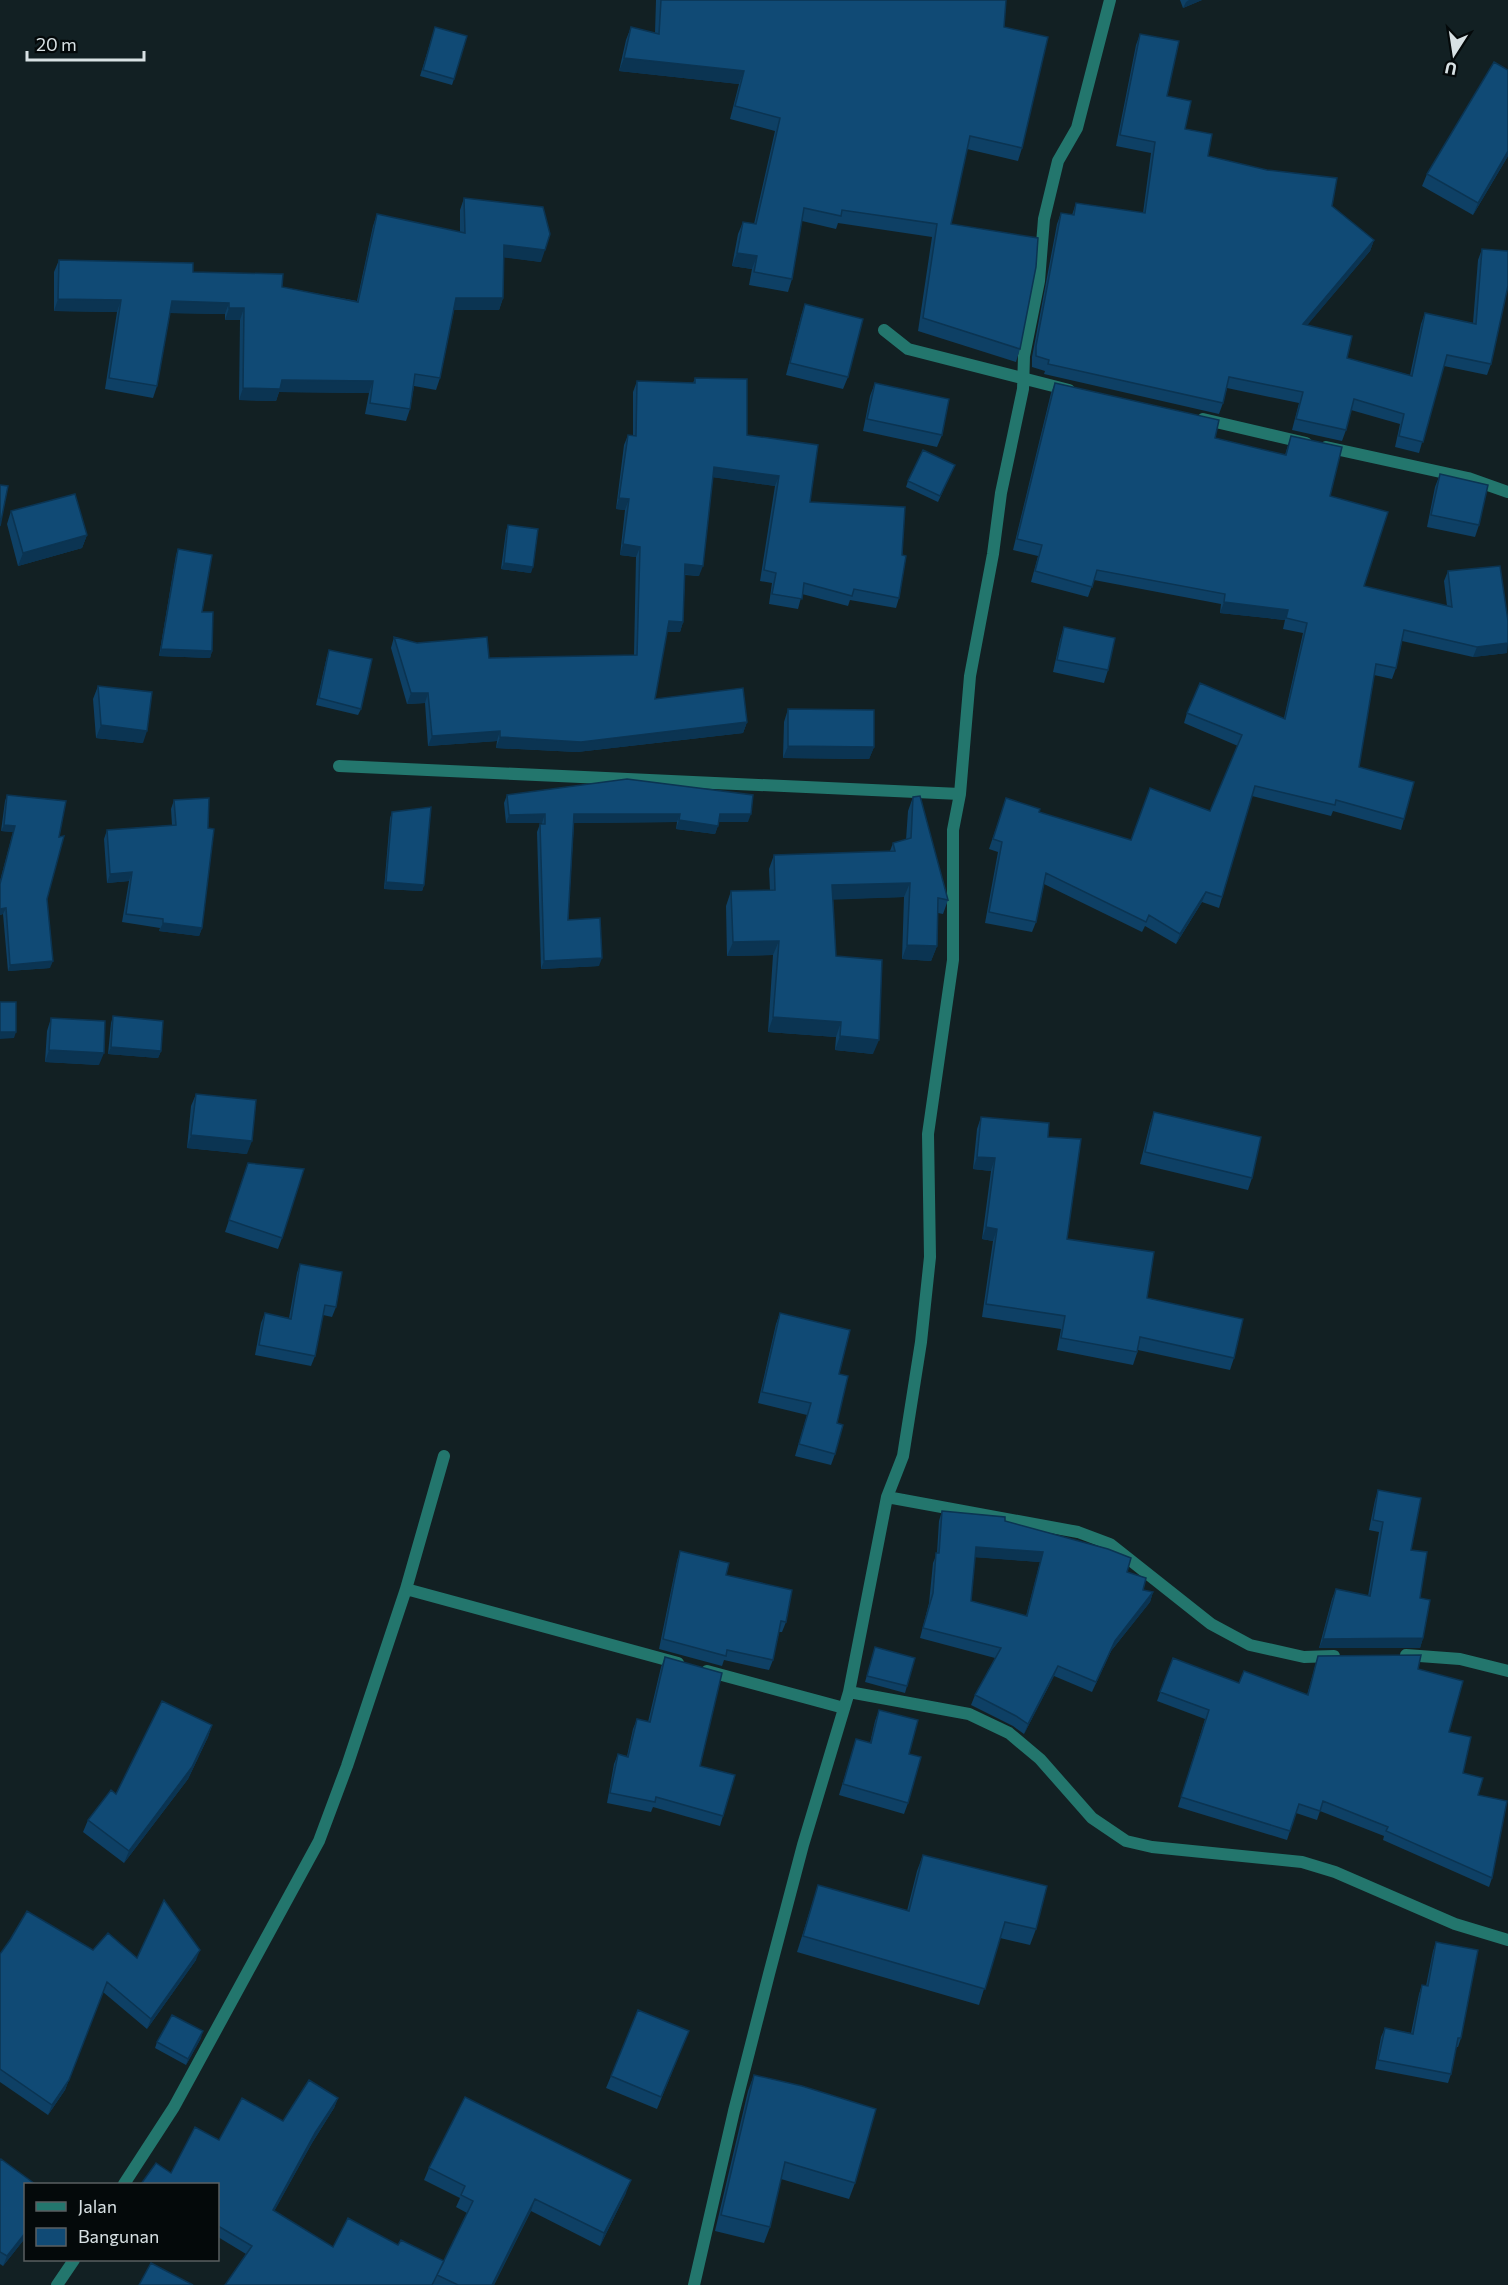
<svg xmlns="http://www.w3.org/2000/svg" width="1508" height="2285" font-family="Commissioner,sans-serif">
<rect width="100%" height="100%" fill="#122023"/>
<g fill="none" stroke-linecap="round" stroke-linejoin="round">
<path stroke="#23766d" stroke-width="12" d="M884 330 908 349 1069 390
M1203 419 1306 443
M1326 447 1468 478 1508 492
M339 766 960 794
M887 1497 1078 1532 1110 1544 1211 1624 1250 1645 1304 1657 1334 1656
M406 1589 678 1663
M1406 1655 1460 1659 1508 1671
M707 1671 844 1708
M849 1692 969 1714 1009 1733 1040 1759 1092 1818 1126 1841 1152 1847 1302 1862 1335 1872 1455 1924 1508 1940
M124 2184 174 2107 319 1841 347 1766 406 1589 444 1456
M57 2285 74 2260
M694 2285 734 2111 769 1974 803 1845 849 1692 887 1497 903 1456 921 1342 930 1257 928 1134 953 960V830L960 794 970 676 993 554 1001 493 1023 389 1024 356 1039 281 1044 219 1058 161 1077 128 1110 0"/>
</g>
<path fill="#0e4065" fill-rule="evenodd" d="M656 0H1006L1004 27 1022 148 1018 161 967 149 951 224 1020 349 1016 362 918 331 932 237 838 223 836 229 802 221 792 279 788 292 749 285 752 269 732 266 738 234 743 222 754 224 775 131 730 119 739 84 619 71 626 40 631 27 655 33Z
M1180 0H1202L1183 8Z
M435 27 454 79 452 85 420 76Z
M1140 34 1167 96 1185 129 1208 156 1332 206 1374 240 1370 251 1307 325 1347 358 1410 375 1421 324 1425 313 1473 323 1478 260 1482 249 1491 364 1487 375 1444 366 1419 453 1395 447 1400 424 1351 410 1346 430 1342 441 1292 430 1299 403 1227 388 1223 403 1219 414 1044 374 1045 371 1032 367V357L1057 224 1061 213 1072 215 1076 203 1143 213 1151 153 1116 146 1136 45Z
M1508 156 1473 215 1422 186 1427 174Z
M464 198 541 262 504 257 503 298 499 310H454L440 378 436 390 414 386 410 409 406 421 365 414 369 393 279 392 276 401 239 400 240 320H225V314L170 313 157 386 153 398 105 389 117 312 54 311V272L59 260 193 272 282 287 357 301 373 226 377 214 460 232V210Z
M805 304 848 377 843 389 786 375 801 316Z
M695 378 899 598 896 608 850 600 848 606 802 594 798 609 769 604 772 583 760 581 775 486 713 477 699 576 685 575 683 622 680 632H667L655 699 747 722 743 733 577 752 496 748 497 741 428 746 425 703 407 704 391 648 394 637 417 643 489 658 634 655 636 557 620 555 625 510 616 509 624 445 628 435H633V392L637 381 693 383Z
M875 383 942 435 937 447 863 431 870 396Z
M1055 383 1215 438 1285 455 1291 436 1330 496 1364 586 1447 606 1444 581 1448 571 1507 653 1473 657 1402 641 1396 668 1392 679 1374 675 1359 767 1404 819 1401 830 1333 811 1331 816 1252 796 1219 908 1202 902 1176 944 1145 926 1142 932 1044 884 1036 922 1032 932 985 923 998 852 989 849 1006 798 1039 812 1131 840 1210 811 1238 746 1184 723 1187 713 1284 718 1303 633 1283 629 1285 620 1220 613 1221 604 1094 580 1088 597 1031 582 1038 556 1013 550 1051 393Z
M955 465 938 502 906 487 908 481Z
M1440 474 1479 525 1475 537 1427 527 1435 487Z
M11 511 87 535 82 548 18 566 7 524Z
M508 525 531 573 501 569 506 531Z
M178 549 202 612 212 651 210 658 159 656 176 555Z
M1064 627 1108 670 1104 683 1053 672 1060 640Z
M329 650 361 709 358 715 316 705 327 656Z
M98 686 143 743 96 738 93 699Z
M788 709 874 747 869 759 783 758 784 722Z
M7 795 47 899 50 968 8 971 3 914 0 915V881L13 832 1 831 5 801Z
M507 795 748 822H719L715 834 676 829 677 822 574 823 568 920 599 966 541 969 537 832 540 824H542V823H506L504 803Z
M913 797 948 900 943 914 938 913 937 946 931 961 902 959 904 897 833 899 836 956 873 1054 835 1050 836 1037 768 1032 773 955 727 956 726 906 731 891H770L769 869 774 855 890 851 893 843 906 840 908 811Z
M174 800 202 928 199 936 159 931 160 928 122 922 129 881 107 883 104 839 107 830 172 825 171 809Z
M392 812 424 885 422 891 384 889 390 818Z
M113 1016 161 1051 158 1058 108 1054 111 1023Z
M51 1018 99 1065 45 1062 47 1031Z
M196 1094 247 1154 187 1148 191 1106Z
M1154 1112 1252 1178 1248 1190 1140 1164 1150 1124Z
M981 1117 1048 1137 1067 1239 1147 1298 1234 1358 1230 1370 1138 1350 1133 1365 1057 1350 1061 1329 982 1317 993 1241 982 1239 991 1171 973 1169 977 1129Z
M248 1163 282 1238 278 1249 225 1232Z
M300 1264 336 1307 332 1317 323 1315 315 1356 311 1366 255 1355 261 1323 265 1313 289 1318 297 1273Z
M780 1313 839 1374 837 1423 835 1454 831 1465 795 1456 807 1415 758 1403 776 1324Z
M1378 1490 1411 1550 1420 1598 1423 1638 1420 1648H1319L1332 1599 1336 1589 1368 1596 1379 1532 1369 1530 1375 1500Z
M942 1511 1005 1521 1127 1572 1143 1590 1153 1592 1150 1602 1111 1651 1092 1692 1054 1676 1024 1734 1013 1726 971 1705 975 1695 995 1658 920 1638 929 1603 933 1563 937 1553 939 1521ZM975 1557 1040 1562 1026 1616 971 1601Z
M680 1551 726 1575 786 1622 782 1632H779L773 1660 769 1670 724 1660 722 1666 659 1649 677 1561Z
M875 1647 907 1686 905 1693 865 1682Z
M1318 1656 1418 1669 1449 1732 1463 1773 1478 1795 1492 1878 1489 1887 1383 1840 1384 1836 1320 1811 1317 1820 1296 1813 1287 1840 1178 1807 1205 1719 1157 1701 1173 1658 1239 1683 1307 1695Z
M665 1657 700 1766 723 1816 720 1826 653 1807 651 1812 607 1803 614 1764 618 1754 627 1756 633 1729 637 1719 648 1722 661 1667Z
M879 1710 909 1754 908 1803 904 1814 839 1795 856 1739 870 1743 875 1721Z
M212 1725 208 1737 188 1779 124 1863 83 1832 88 1820 116 1794Z
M923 1855 1036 1929 1030 1945 1000 1938 979 2005 797 1952 818 1885 907 1911 917 1871Z
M1436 1942 1461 2038 1458 2047H1456L1451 2074 1448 2083 1375 2069 1381 2037 1385 2028 1411 2033 1419 1994 1422 1985 1426 1986 1433 1951Z
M93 1950 137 1958 196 1960 147 2029 103 1992 65 2090 48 2115 0 2082V1954Z
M689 2031 657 2109 606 2088 611 2076Z
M201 2038 186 2065 155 2048 157 2042Z
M754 2075 855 2183 849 2199 781 2179 770 2227 764 2243 715 2231 748 2091Z
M338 2098 334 2108 312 2143 274 2211 333 2247 398 2245 444 2261 467 2213 456 2207 460 2198 424 2180 429 2168 626 2193 600 2246 531 2211 494 2285H225L246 2254 218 2237V2184L171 2173 219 2140 283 2121Z
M0 2161 26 2237 3 2266 0 2264Z"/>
<path fill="#0b3452" d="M1189 0H1202L1183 8 1186 2Z
M624 58 744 71 739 84 619 71Z
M1508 151V156L1473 215 1478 203Z
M1374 240 1370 251 1299 335 1303 324Z
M504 245 545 250 541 262 500 257Z
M737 253 757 256 752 269 732 266Z
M456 298H503L499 310H452Z
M58 299 121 300 117 312 54 311Z
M172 301 229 303 225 314 168 313Z
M229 308H244L240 320H225Z
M282 380 373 381 369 393 279 392 276 401 239 400 243 388Z
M714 467 779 476 775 486 711 477Z
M619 498 629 499 625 510 616 509Z
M87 535 82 548 18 566 23 553Z
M623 544 640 547 636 557 620 555Z
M504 563 533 567 531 573 501 569Z
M685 564 703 566 699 576 681 574Z
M1224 602 1288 610 1285 620 1220 613Z
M669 621 683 622 680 632H665Z
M1508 643 1507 653 1473 657 1477 647Z
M161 649 212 651 210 658 159 656Z
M411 693H428L425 703 407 704Z
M747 722 743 733 577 752 496 748 500 737Z
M101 725 147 731 143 743 96 738Z
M500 731 497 741 428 746 432 736Z
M788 746 874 747 869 759 783 758Z
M545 814 542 823H506L509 815Z
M574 814H680L677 822 571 823Z
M720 814H751L748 822H717Z
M679 820 718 826 715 834 676 829Z
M4 825 15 826 13 832 1 831Z
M132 872 129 881 107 883 110 874Z
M386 882 424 885 422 891 384 889Z
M910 883 904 897 826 900 832 885Z
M1206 892 1202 902 1176 944 1180 934Z
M6 908 3 914 0 915V909Z
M163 923 202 928 199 936 159 931Z
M779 941 773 955 727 956 733 942Z
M907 945 937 946 931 961 902 959Z
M602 958 599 966 541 969 544 961Z
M53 961 50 968 8 971 10 965Z
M773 1017 841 1022 836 1037 768 1032Z
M0 1032H16L14 1038 0 1039Z
M840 1036 879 1040 873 1054 835 1050Z
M111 1047 161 1051 158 1058 108 1054Z
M49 1050 104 1053 99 1065 45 1062Z
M191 1135 252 1141 247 1154 187 1148Z
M977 1157 995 1158 991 1171 973 1169Z
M986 1227 997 1229 993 1241 982 1239Z
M976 1547 1043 1552 1040 1562 972 1557Z
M1153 1592 1150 1602 1111 1651 1092 1692 1115 1641Z
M1423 1638 1420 1648H1319L1323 1639Z
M1058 1666 1054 1676 1024 1734 1028 1724Z
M212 1725 208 1737 188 1779 124 1863 129 1851Z
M200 1950 196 1960 147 2029 151 2019Z
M103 1992 65 2090 48 2115 52 2105Z
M203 2031 201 2038 186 2065 188 2059Z
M338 2098 334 2108 312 2143 270 2219 273 2210 315 2133Z
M631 2180 626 2193 600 2246 604 2233Z
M535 2199 531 2211 494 2285H492Z
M26 2232V2237L3 2266 7 2256Z"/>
<path fill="#104a75" stroke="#0b3452" stroke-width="1.5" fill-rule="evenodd" d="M661 0H1006L1004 27 1048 37 1022 148 970 136 951 224 1038 238 1036 267 1020 349 923 318 937 224 842 210 841 216 804 208 792 279 754 272 757 256 737 253 743 222 756 224 780 118 735 106 744 71 624 58 631 27 659 34Z
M435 27 467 36 454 79 423 70Z
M1140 34 1179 41 1167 96 1191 101 1185 129 1212 134 1208 156 1267 170 1337 178 1332 206 1374 240 1303 324 1352 336 1347 358 1412 376 1425 313 1476 324 1482 249 1508 251V286L1491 364 1447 355 1423 442 1399 436 1404 414 1354 399 1346 430 1296 419 1303 392 1229 377 1223 403 1048 364 1049 360 1036 356V346L1061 213 1074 215 1076 203 1145 213 1155 142 1120 135Z
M1494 62 1508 70V151L1478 203 1427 174Z
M464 198 543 207 550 234 545 250 504 245 503 298H456L440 378 415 374 410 409 370 403 373 381 282 380 280 389 243 388 244 308H229V303L172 301 157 386 109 378 121 300 58 299 59 260 193 263V272L283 274 282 287 358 302 377 214 465 233Z
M805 304 863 319 848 377 790 363Z
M695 378 747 379V435L818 445 810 502 905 507 902 555 906 556 899 598 854 589 852 596 804 583 802 599 772 594 776 573 764 570 779 476 714 467 703 566 685 564 683 622 669 621 655 699 743 688 747 722 581 742 500 737V731L432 736 428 693H411L394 637 417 643 487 637 489 658 637 655 640 547 623 544 629 499 619 498 628 435 636 436 637 381 695 383Z
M875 383 949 399 942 435 867 419Z
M1055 383 1219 420 1215 438 1286 455 1291 436 1342 447 1330 496 1388 512 1364 586 1452 607 1448 571 1500 566 1508 621V643L1477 647 1404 630 1396 668 1376 664 1359 767 1414 782 1404 819 1336 800 1335 805 1255 786 1222 897 1206 892 1180 934 1149 915 1146 922 1046 873 1036 922 989 912 1002 842 993 839 1006 798 1040 809 1039 812 1131 840 1150 788 1210 811 1242 735 1187 713 1200 683 1285 719 1307 623 1286 618 1288 610 1224 602 1225 594 1097 570 1092 587 1035 571 1042 545 1017 539Z
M923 450 955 465 940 496 908 481Z
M1440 474 1488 485 1479 525 1431 515Z
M0 485 8 486 0 526Z
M75 494 87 535 23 553 11 511Z
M508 525 538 529 533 567 504 563Z
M178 549 212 555 202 612H213L212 651 161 649Z
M1064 627 1115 638 1108 670 1057 660Z
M329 650 372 659 361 709 319 698Z
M98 686 152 692 147 731 101 725Z
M788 709 874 710V747L788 746Z
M627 779 753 795 751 814H720L718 826 679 820 680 814H574L568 920 600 918 602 958 544 961 540 824H545V814L509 815 507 795Z
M7 795 66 801 59 837 64 836 47 899 53 961 10 965 6 908 0 909V884L15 826 4 825Z
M920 796 948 900 938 898 937 946 907 945 910 883 832 885 836 956 882 960 879 1040 840 1036 841 1022 773 1017 779 941 733 942 731 891 775 890 774 855 895 851 893 843 911 838 913 797Z
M209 798 208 828 214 829 202 928 163 923V919L126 914 132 872 110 874 107 830 176 825 174 800Z
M431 807 424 885 386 882 392 812Z
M0 1002H16V1032H0Z
M113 1016 163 1021 161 1051 111 1047Z
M51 1018 105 1021 104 1053 49 1050Z
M196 1094 256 1100 252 1141 191 1135Z
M1154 1112 1261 1137 1252 1178 1145 1152Z
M981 1117 1049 1123 1048 1137 1081 1139 1067 1239 1154 1252 1147 1298 1243 1319 1234 1358 1140 1337 1137 1352 1061 1338 1065 1316 986 1304 997 1229 986 1227 995 1158 977 1157Z
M248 1163 304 1169 282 1238 229 1220Z
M300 1264 342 1272 336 1307 325 1305 315 1356 259 1345 265 1313 291 1319Z
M780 1313 850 1330 839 1374 848 1376 837 1423 843 1425 835 1454 799 1444 811 1403 762 1392Z
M1378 1490 1421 1498 1411 1550 1427 1552 1420 1598 1430 1600 1423 1638 1323 1639 1336 1589 1370 1596 1383 1522 1373 1520Z
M942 1511 1005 1517V1521L1108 1549 1131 1558 1127 1572 1146 1578 1143 1590 1153 1592 1115 1641 1096 1682 1058 1666 1028 1724 1016 1716 975 1695 1001 1648 923 1628 933 1593 936 1553H939ZM976 1547 1043 1552 1027 1616 971 1601Z
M680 1551 729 1563 726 1575 792 1590 786 1622 781 1621 773 1660 727 1650 726 1656 663 1639Z
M875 1647 915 1658 907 1686 867 1676Z
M1421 1655 1418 1669 1463 1681 1449 1732 1471 1737 1463 1773 1483 1778 1478 1795 1507 1801 1492 1878 1386 1831 1388 1827 1323 1801 1320 1811 1299 1804 1290 1831 1181 1797 1209 1710 1160 1692 1173 1658 1239 1683 1244 1671 1308 1695 1318 1656Z
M665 1657 722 1673 700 1766 735 1775 723 1816 656 1797 655 1802 610 1793 618 1754 628 1757 637 1719 650 1722Z
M162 1701 212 1725 192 1767 129 1851 88 1820 111 1790 116 1794Z
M879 1710 918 1720 909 1754 921 1757 908 1803 843 1784 856 1739 871 1743Z
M923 1855 1047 1886 1036 1929 1005 1922 985 1989 803 1936 818 1885 909 1911Z
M164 1900 200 1950 151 2019 107 1982 69 2080 52 2105 0 2069V1954L10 1940 27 1911 93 1950 108 1933 137 1958Z
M1436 1942 1478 1950 1461 2038H1458L1451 2074 1378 2060 1385 2028 1413 2034 1422 1985 1428 1986Z
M638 2010 689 2031 661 2097 611 2076Z
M172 2015 203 2031 188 2059 157 2042Z
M754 2075 802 2086 876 2109 855 2183 785 2162 770 2227 721 2215Z
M309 2080 338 2098 315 2133 273 2210 333 2247 348 2218 398 2245 401 2240 444 2261 432 2285H225L252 2246 218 2226V2184H141L156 2163 171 2173 195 2127 219 2140 242 2098 283 2121Z
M465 2097 631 2180 604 2233 535 2199 492 2285H458L437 2275 473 2201 461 2195 465 2186 429 2168Z
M1 2159 35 2184H26V2232L7 2256 0 2252V2161Z
M151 2263 193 2285H139Z"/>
<rect x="24" y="2183" width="195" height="78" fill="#04090a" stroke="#595f61" stroke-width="1.5"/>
<rect x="36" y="2202" width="30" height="9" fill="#23766d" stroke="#595f61" stroke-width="1.5"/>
<text x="78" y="2213" font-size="18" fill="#d8e1e4">Jalan</text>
<rect x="36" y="2228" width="30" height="18" fill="#104a75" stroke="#595f61" stroke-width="1.5"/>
<text x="78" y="2243" font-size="18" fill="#d8e1e4">Bangunan</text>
<g transform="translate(1454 54) rotate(192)" stroke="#04090a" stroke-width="4.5" paint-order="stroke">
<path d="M0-4.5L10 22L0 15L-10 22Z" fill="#d8e1e4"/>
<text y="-9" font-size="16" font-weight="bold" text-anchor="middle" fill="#d8e1e4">U</text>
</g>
<path d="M27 51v9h117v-9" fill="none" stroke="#d8e1e4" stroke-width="3"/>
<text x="36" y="51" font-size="18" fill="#d8e1e4" stroke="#04090a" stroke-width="4.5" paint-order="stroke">20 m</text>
</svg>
